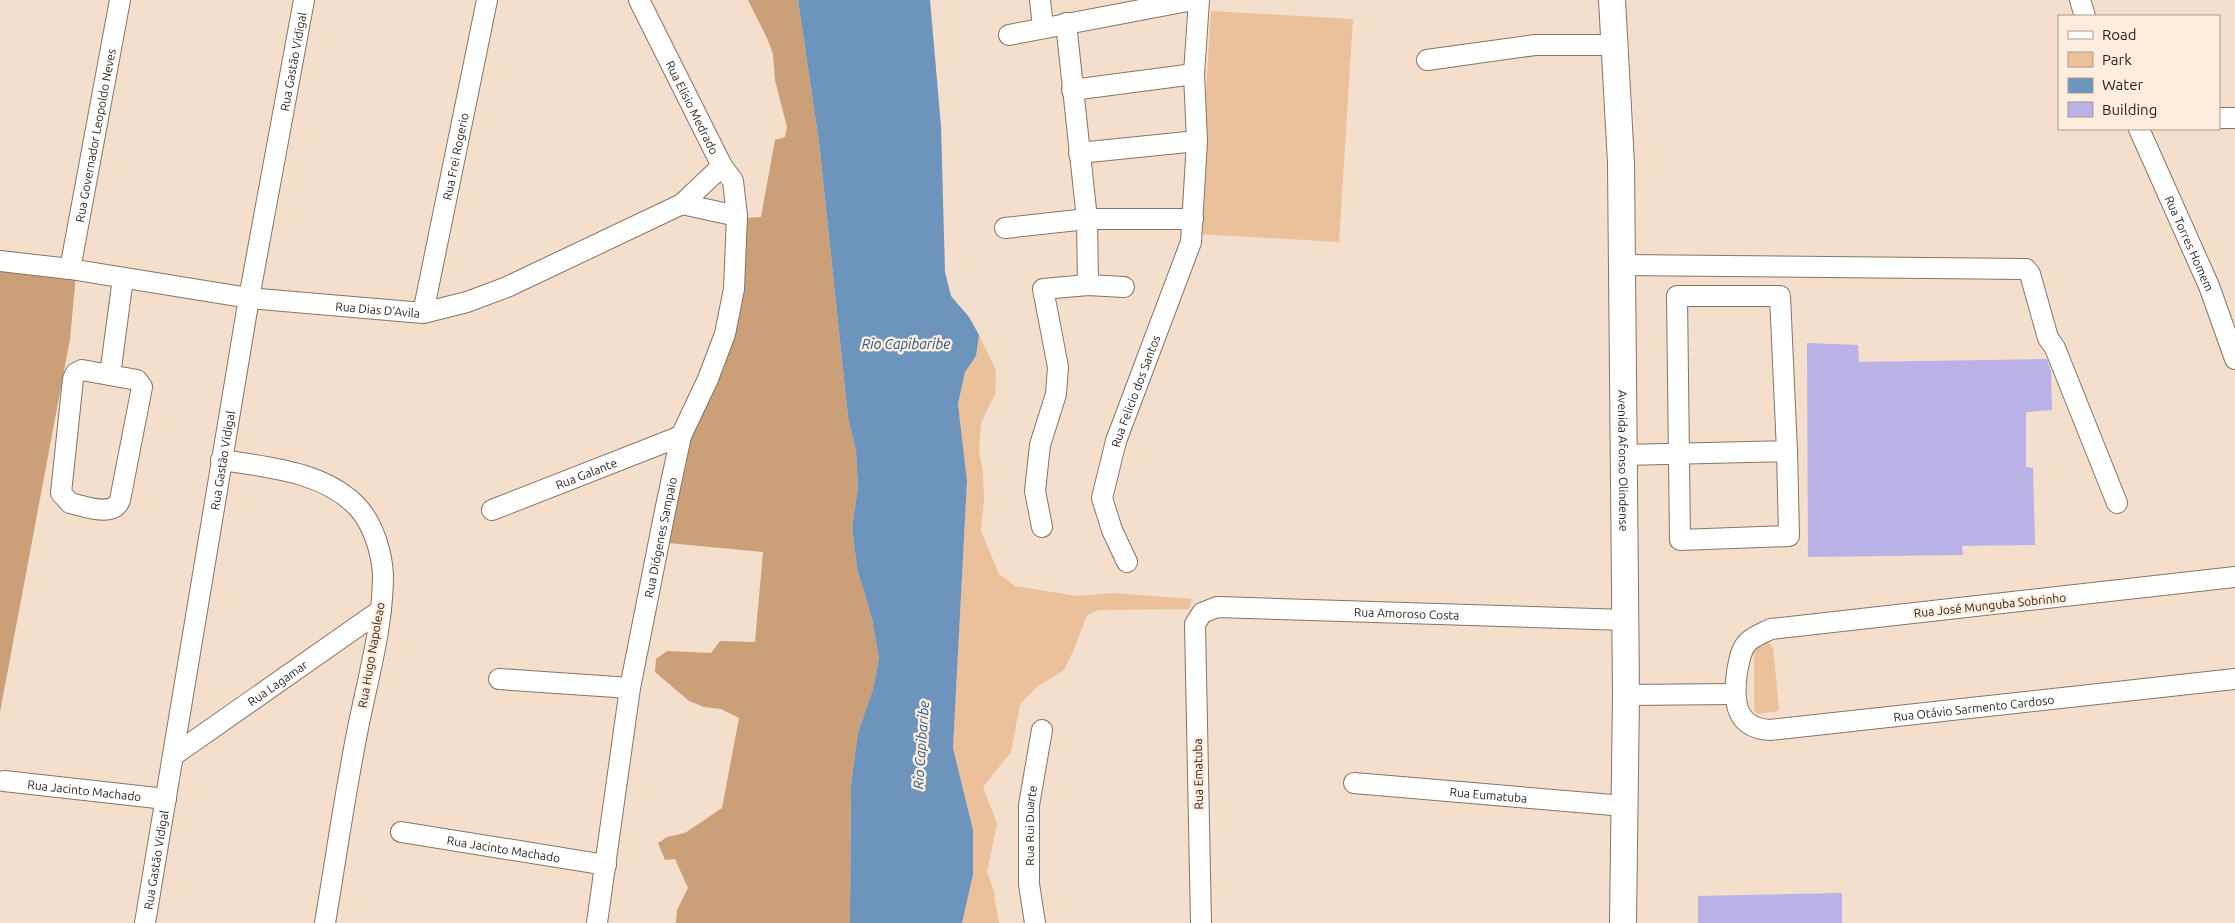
<svg xmlns="http://www.w3.org/2000/svg" width="2235" height="923" font-family="Ubuntu,sans-serif">
<rect width="100%" height="100%" fill="#f4decc"/>
<path fill="#ebc19c" d="M1211 11 1353 19 1339 242 1197 234Z
M979 335 996 370 995 394 981 423 979 451 983 473 984 500 981 531 999 574 1015 586 1077 596 1114 593 1192 599 1189 609 1099 610 1087 615 1074 649 1064 670 1038 686 1020 704 1011 752 983 787 997 824 987 872 993 888 999 923H962L973 830 953 748 967 481 958 404 965 372 976 356Z
M1769 643 1773 648 1779 709 1778 711 1758 714 1754 711V649L1758 644Z"/>
<path fill="#cb9f78" d="M748 0H798L819 142 848 417 856 451 858 487 852 528 857 568 872 619 879 658 873 689 858 733 851 784 850 923H676L677 910 688 888 675 859 665 860 658 843 667 837 685 833 722 808 739 718 721 709 704 707 689 701 655 672 656 659 667 651 711 653 720 641 755 642 763 552 668 543 690 439 723 370 737 317 747 218 761 217 775 140 785 137 787 127 775 80 773 54 767 38Z
M0 267 76 274 70 339 0 712Z"/>
<path fill="#6d94bc" d="M798 0H930L941 126 945 272 951 296 969 317 979 335 976 356 965 372 958 404 967 481 953 748 973 830V874L962 923H850L851 784 858 733 873 689 879 658 872 619 857 568 852 528 858 487 856 451 848 417 819 142Z"/>
<path fill="#bab1e6" d="M1807 343 1858 345 1859 362 2047 359 2051 371 2052 410 2026 412V467L2033 468 2035 545 1962 546 1963 555 1808 557Z
M1842 893V923H1698V896Z"/>
<g fill="none" stroke-linecap="round" stroke-linejoin="round">
<g stroke="#877464" stroke-width="22">
<g id="minor">
<path id="s1" d="M639 0 722 166 733 181 737 216"/>
<path d="M1040 0 1043 27"/>
<path d="M2080 0 2085 16"/>
<path d="M1066 23 1087 219 1088 285"/>
<path d="M1009 35 1193 0"/>
<path d="M1427 60 1535 45H1616"/>
<path d="M1072 90 1194 74"/>
<path d="M2219 118H2235"/>
<path id="s2" d="M2139 129 2209 286 2235 359"/>
<path d="M1079 153 1197 141"/>
<path d="M1005 228 1087 219H1193"/>
<path id="s3" d="M0 261 70 269 249 298 423 313 467 302 507 287 682 204 722 166"/>
<path d="M1622 265 2026 269 2030 274 2048 338 2055 348 2117 503"/>
<path id="s4" d="M70 269 120 0"/>
<path id="s5" d="M423 313 487 0"/>
<path d="M82 370 137 380 142 387 120 500C113 518 84 506 70 503L61 493 73 379 76 373Z"/>
<path d="M110 375 123 278"/>
<path d="M1624 455 1787 451 1789 536 1680 540 1677 296H1780L1787 451"/>
<path d="M221 460C268 467 329 472 361 511 374 528 382 553 383 575 383 626 368 678 358 728 345 793 336 858 325 923"/>
<path id="s6" d="M492 510 681 436"/>
<path d="M1042 527 1035 491 1040 445 1056 394 1058 367 1043 289 1088 285 1124 287"/>
<path id="s7" d="M1127 562 1112 530 1102 498 1116 441 1191 242 1197 141 1194 74 1199 0"/>
<path id="s8" d="M2235 577 1771 629C1763 633 1753 636 1747 643 1740 651 1739 662 1737 672 1733 701 1735 728 1770 730L2235 679"/>
<path d="M499 679 630 688"/>
<path d="M1626 695 1734 694"/>
<path id="s9" d="M174 755 381 610"/>
<path id="s10" d="M4 781 166 799"/>
<path id="s11" d="M1354 783 1624 806"/>
<path id="s12" d="M401 832 606 865"/>
<path id="s13" d="M145 923 249 298 304 0"/>
<path id="s14" d="M597 923 630 688 665 511 681 436 708 379 725 334 734 289 737 216 682 204"/>
<path id="s15" d="M1035 923 1029 884V805L1042 730"/>
<path id="s16" d="M1201 923 1195 624 1202 613 1217 607 1625 620"/>
</g>
</g>
<g stroke="#877464" stroke-width="28">
<g id="major">
<path id="s17" d="M1612 0 1621 163 1626 695 1623 923"/>
</g>
</g>
<use href="#minor" stroke="#fff" stroke-width="20"/>
<use href="#major" stroke="#fff" stroke-width="26"/>
</g>
<g text-anchor="middle" dominant-baseline="central" stroke-width="5" stroke-linejoin="round" paint-order="stroke">
<g font-size="12" fill="#251e17" stroke="#feecdd">
<text stroke="none"><textPath href="#s13" startOffset="874">Rua Gastão Vidigal</textPath></text>
<text stroke="none"><textPath href="#s1" startOffset="120">Rua Elísio Medrado</textPath></text>
<text stroke="none"><textPath href="#s4" startOffset="136">Rua Governador Leopoldo Neves</textPath></text>
<text stroke="none"><textPath href="#s5" startOffset="160">Rua Frei Rogerio</textPath></text>
<text stroke="none"><textPath href="#s2" startOffset="125">Rua Torres Homem</textPath></text>
<text stroke="none"><textPath href="#s3" startOffset="381">Rua Dias D'Avila</textPath></text>
<text stroke="none"><textPath href="#s7" startOffset="181">Rua Felicio dos Santos</textPath></text>
<text stroke="none"><textPath href="#s13" startOffset="469">Rua Gastão Vidigal</textPath></text>
<text stroke="none"><textPath href="#s17" startOffset="461">Avenida Afonso Olindense</textPath></text>
<text stroke="none"><textPath href="#s6" startOffset="101">Rua Galante</textPath></text>
<text stroke="none"><textPath href="#s14" startOffset="391">Rua Diógenes Sampaio</textPath></text>
<text transform="translate(1990 605) rotate(-6)">Rua José Munguba Sobrinho</text>
<text stroke="none"><textPath href="#s16" startOffset="518">Rua Amoroso Costa</textPath></text>
<text transform="translate(371 655) rotate(-80)">Rua Hugo Napoleao</text>
<text stroke="none"><textPath href="#s9" startOffset="126">Rua Lagamar</textPath></text>
<text stroke="none"><textPath href="#s8" startOffset="809">Rua Otávio Sarmento Cardoso</textPath></text>
<text transform="translate(1198 774) rotate(-91)">Rua Ematuba</text>
<text stroke="none"><textPath href="#s10" startOffset="81">Rua Jacinto Machado</textPath></text>
<text stroke="none"><textPath href="#s11" startOffset="135">Rua Eumatuba</textPath></text>
<text stroke="none"><textPath href="#s15" startOffset="98">Rua Rui Duarte</textPath></text>
<text stroke="none"><textPath href="#s12" startOffset="104">Rua Jacinto Machado</textPath></text>
<text stroke="none"><textPath href="#s13" startOffset="64">Rua Gastão Vidigal</textPath></text>
</g>
<g font-size="14" font-style="italic" fill="#1e588c" stroke="#feecdd">
<text x="906" y="344">Rio Capibaribe</text>
<text transform="translate(921 745) rotate(-86)">Rio Capibaribe</text>
</g>
</g>
<rect x="2058" y="15" width="162" height="115" fill="#feecdd" stroke="#a79a8e"/>
<rect x="2068" y="31" width="25" height="8" fill="#ffffff" stroke="#a79a8e"/>
<text x="2102" y="40" font-size="15" fill="#251e17">Road</text>
<rect x="2068" y="52" width="25" height="15" fill="#ebc19c" stroke="#a79a8e"/>
<text x="2102" y="65" font-size="15" fill="#251e17">Park</text>
<rect x="2068" y="78" width="25" height="15" fill="#6d94bc" stroke="#a79a8e"/>
<text x="2102" y="90" font-size="15" fill="#251e17">Water</text>
<rect x="2068" y="102" width="25" height="15" fill="#bab1e6" stroke="#a79a8e"/>
<text x="2102" y="115" font-size="15" fill="#251e17">Building</text>
</svg>
